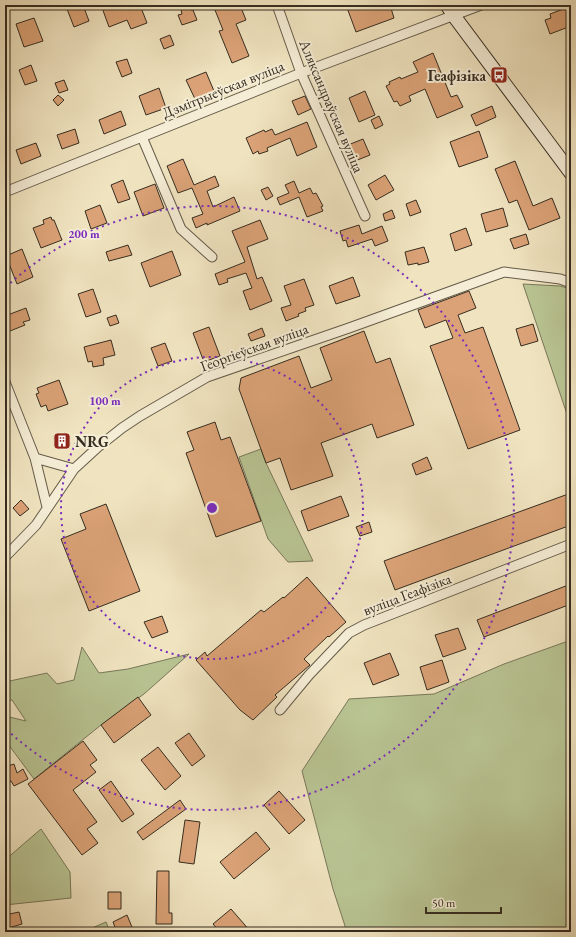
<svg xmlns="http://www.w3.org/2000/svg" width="576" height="937" font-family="'EB Garamond',serif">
<rect width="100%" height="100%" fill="#f0e4c0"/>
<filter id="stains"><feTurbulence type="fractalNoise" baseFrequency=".005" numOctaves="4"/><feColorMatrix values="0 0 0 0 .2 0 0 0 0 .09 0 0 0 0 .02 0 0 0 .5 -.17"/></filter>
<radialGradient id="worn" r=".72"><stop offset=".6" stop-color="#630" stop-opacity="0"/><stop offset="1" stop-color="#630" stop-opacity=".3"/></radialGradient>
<path fill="#b9c493" stroke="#78785a" d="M523 284 560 286 571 289V426Z
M261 449 266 463 313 561 288 562 268 539 239 457Z
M571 640V932H347L333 889 302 771 349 699 434 694 504 664Z
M82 647 99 673 128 669 189 654 144 694 101 725 34 779 5 740V716L26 721 12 700 5 701V682L47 673 57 684 74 680Z
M41 829 70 872 71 898 5 905V860Z
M106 922 110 932H83Z"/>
<path fill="#daa276" stroke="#362d21" d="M77 5H83L89 21 74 27 67 9Z
M101 5H140L147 23 131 29 127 20 109 27Z
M180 5H190L191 10H193L197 20 182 25 178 15 182 14Z
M213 5H240L246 20 236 24 249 56 232 63 219 31 223 30Z
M346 5H390L394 18 356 32Z
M569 7 571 13V26L550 34 545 20 551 18 550 14Z
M34 18 43 41 24 47 16 24Z
M170 35 174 45 164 49 160 39Z
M433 53 451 97 457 95 463 107 437 118 425 89 409 96 411 101 400 106 397 101 394 102 386 86 390 84 389 82 400 77 401 79 418 72 413 62Z
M127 59 132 73 122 77 116 62Z
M31 65 37 81 25 85 19 70Z
M206 72 214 91 195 99 186 80Z
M64 80 68 90 59 93 55 83Z
M159 88 166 108 146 115 139 96Z
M365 91 375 115 359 122 349 98Z
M58 95 64 100 58 106 53 100Z
M305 96 311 109 298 115 292 101Z
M492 106 496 117 476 126 471 115Z
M121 111 126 125 104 134 99 120Z
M379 116 383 125 375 129 371 120Z
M307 122 317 147 297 156 290 138 267 148 268 151 259 154 258 151 253 154 246 138 264 130 265 132 272 129 275 135Z
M75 129 79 143 62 149 57 135Z
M479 131 488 157 459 167 450 142Z
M363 139 370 155 355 161 348 145Z
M36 143 41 156 21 164 16 150Z
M183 159 194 185 215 176 219 186 207 191 213 207 234 197 240 211 207 225V223L196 228 192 218 203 214 192 188 178 193 167 166Z
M515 161 533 206 552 198 560 218 529 230 517 200 509 203 495 169Z
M385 175 394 190 376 200 368 185Z
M123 180 130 199 118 203 111 185Z
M294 181 299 193 310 188 313 194 316 193 323 206 321 207 323 211 307 217 299 197 280 205 277 198 289 193 285 185Z
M155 184 164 208 143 216 134 192Z
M268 187 273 196 266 200 261 190Z
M416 200 421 212 410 216 406 204Z
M100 205 107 223 91 229 85 211Z
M503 208 508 226 486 232 481 214Z
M392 210 395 218 385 221 383 214Z
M51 217 52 220H54L62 240 41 248 33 228 44 224 43 220Z
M260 220 268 239 247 247 257 279 262 277 272 301 250 310 243 291 252 288 246 273 227 279 228 282 219 285 215 274 245 262 232 231Z
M359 225 362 234 382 226 388 241 375 246 372 239 348 247 346 240 343 241 340 231Z
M466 228 472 245 455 251 450 234Z
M526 234 529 244 514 249 510 239Z
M128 245 132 255 109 261 106 252Z
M424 247 429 262 418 265V263L408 265 405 252Z
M22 249 33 277 17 284 6 256Z
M172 251 181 275 150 287 141 263Z
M353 277 360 296 336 304 329 286Z
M304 279 314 305 305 308 306 311 298 314 299 316 286 321 281 308 291 305 284 286Z
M93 289 101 312 86 317 78 294Z
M469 291 476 308 458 315 465 333 483 327 520 430 468 449 430 346 453 338 446 320 425 328 418 310Z
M26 308 30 320 23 322 25 325 5 333V316Z
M116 315 119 323 110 326 107 318Z
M533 324 538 341 521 346 516 329Z
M209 327 220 356 204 362 193 333Z
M262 328 265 336 251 341 248 334Z
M364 331 376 363 390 358 414 425 377 438 372 424 321 443 333 476 291 490 280 458 266 463 239 389 241 378 299 356 311 388 332 380 320 348Z
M111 340 115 355 103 358 104 365 93 367 92 361 88 362 84 347Z
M165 343 172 361 158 366 151 348Z
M59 380 68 404 48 411 46 405 41 407 36 394 39 393 37 388Z
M215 422 221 440 230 437 261 521 216 537 186 453 194 450 187 432Z
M65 433 70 444 59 449 54 438Z
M427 457 432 469 416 475 412 464Z
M571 493V525L395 590 384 561Z
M341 496 349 516 308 531 301 511Z
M21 500 29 509 20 516 13 508Z
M106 504 140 591 89 611 61 539 86 529 80 514Z
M369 522 372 532 360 536 356 527Z
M307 577 346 622 329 637 328 636 304 659 310 665 275 695 277 697 253 720 240 710 196 660 205 652 207 656 261 610 264 612 283 597 284 598Z
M571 584V604L484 637 477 620Z
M162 616 168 632 152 638 144 622Z
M458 628 466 649 443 657 435 635Z
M390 653 399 675 373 685 364 663Z
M442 660 449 682 427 690 420 667Z
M138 697 151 715 114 743 101 725Z
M189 733 205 756 192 766 175 743Z
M83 741 97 760 90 765 96 772 73 790 97 822 87 829 98 843 82 855 28 784Z
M158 747 181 776 165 790 141 760Z
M14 764 17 773 23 769 28 779 14 786 11 781 5 783V767Z
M111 781 134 814 122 822 99 790Z
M279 791 305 820 289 834 264 805Z
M180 800 186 809 143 840 137 832Z
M185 820 200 822 194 864 179 862Z
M256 832 270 849 234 879 220 862Z
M157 871H169V913H172V924H156Z
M108 892H121V909H108Z
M231 909 251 932H220L213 924Z
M19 912 22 924 5 929V915Z
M127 915 134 932H117L113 922Z"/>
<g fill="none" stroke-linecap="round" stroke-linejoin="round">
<g stroke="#645b49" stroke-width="11">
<path id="minor" d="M277 5 301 73 365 216
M142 137 181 229 212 257
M5 192 301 73 481 5
M5 382 35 458 47 507
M35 458 74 469
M5 557 36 525 74 469 98 447 122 428 140 416 207 377 349 328 504 272 560 279 571 283
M280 710 309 675 349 633 364 625 571 544"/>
</g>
<g stroke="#362d21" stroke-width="15">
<path id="secondary" d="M447 5 454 16 571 173"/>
</g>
<use href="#minor" stroke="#f5edd6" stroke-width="9"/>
<use href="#secondary" stroke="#f5edd6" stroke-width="13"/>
</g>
<g fill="none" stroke="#7b2cbf" stroke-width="2" stroke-dasharray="2 4">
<circle cx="212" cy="508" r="151"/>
<path d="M6 287A302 302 0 1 1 6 729"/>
</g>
<defs>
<g id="bus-square" transform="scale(0.9)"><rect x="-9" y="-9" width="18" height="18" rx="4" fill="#8f2418" stroke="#f5edd6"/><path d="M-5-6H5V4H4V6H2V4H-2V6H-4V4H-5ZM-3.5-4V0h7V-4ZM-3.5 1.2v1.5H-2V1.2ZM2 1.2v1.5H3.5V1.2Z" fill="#fff"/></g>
<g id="building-square" transform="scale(0.9)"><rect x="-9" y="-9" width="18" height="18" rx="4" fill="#8f2418" stroke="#f5edd6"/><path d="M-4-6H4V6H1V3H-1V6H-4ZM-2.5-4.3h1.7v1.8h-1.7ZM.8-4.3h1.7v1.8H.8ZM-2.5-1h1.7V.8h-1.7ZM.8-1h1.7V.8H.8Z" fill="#fff"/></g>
</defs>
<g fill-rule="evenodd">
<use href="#bus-square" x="499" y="75"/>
<use href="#building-square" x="62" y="441"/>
</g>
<g text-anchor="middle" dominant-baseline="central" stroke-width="4" stroke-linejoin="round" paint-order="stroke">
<g font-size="15" font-weight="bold" fill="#362d21" stroke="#f5edd6" text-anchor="end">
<text x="486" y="75">Геафізіка</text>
<text x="75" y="441" text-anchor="start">NRG</text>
</g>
<g font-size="15" fill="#362d21" stroke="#f5edd6">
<text transform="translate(223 89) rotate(-22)">Дзмітрыеўская вуліца</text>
<text transform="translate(332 106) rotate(67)">Аляксандраўская вуліца</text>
<text transform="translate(254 347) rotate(-20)">Георгіеўская вуліца</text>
<text transform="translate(407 594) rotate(-21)">вуліца Геафізіка</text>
</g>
</g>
<circle cx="212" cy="508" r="6" fill="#7b2cbf" stroke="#f5edd6" stroke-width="2"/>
<g font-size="12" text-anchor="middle" font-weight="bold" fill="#7b2cbf" stroke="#f5edd6" stroke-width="4" stroke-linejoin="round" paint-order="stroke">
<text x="84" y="238">200 m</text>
<text x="105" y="405">100 m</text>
</g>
<rect width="576" height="937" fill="none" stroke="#f0e4c0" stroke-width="20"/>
<rect x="6" y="6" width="564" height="925" fill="none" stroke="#362d21" stroke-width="2"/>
<rect x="10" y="10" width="556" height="917" fill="none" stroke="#362d21"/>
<path d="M426 907v6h75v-6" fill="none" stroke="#362d21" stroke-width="2"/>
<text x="432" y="907" font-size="12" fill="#362d21" stroke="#f5edd6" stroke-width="3" paint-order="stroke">50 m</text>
<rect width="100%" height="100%" filter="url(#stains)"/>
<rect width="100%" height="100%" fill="url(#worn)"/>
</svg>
